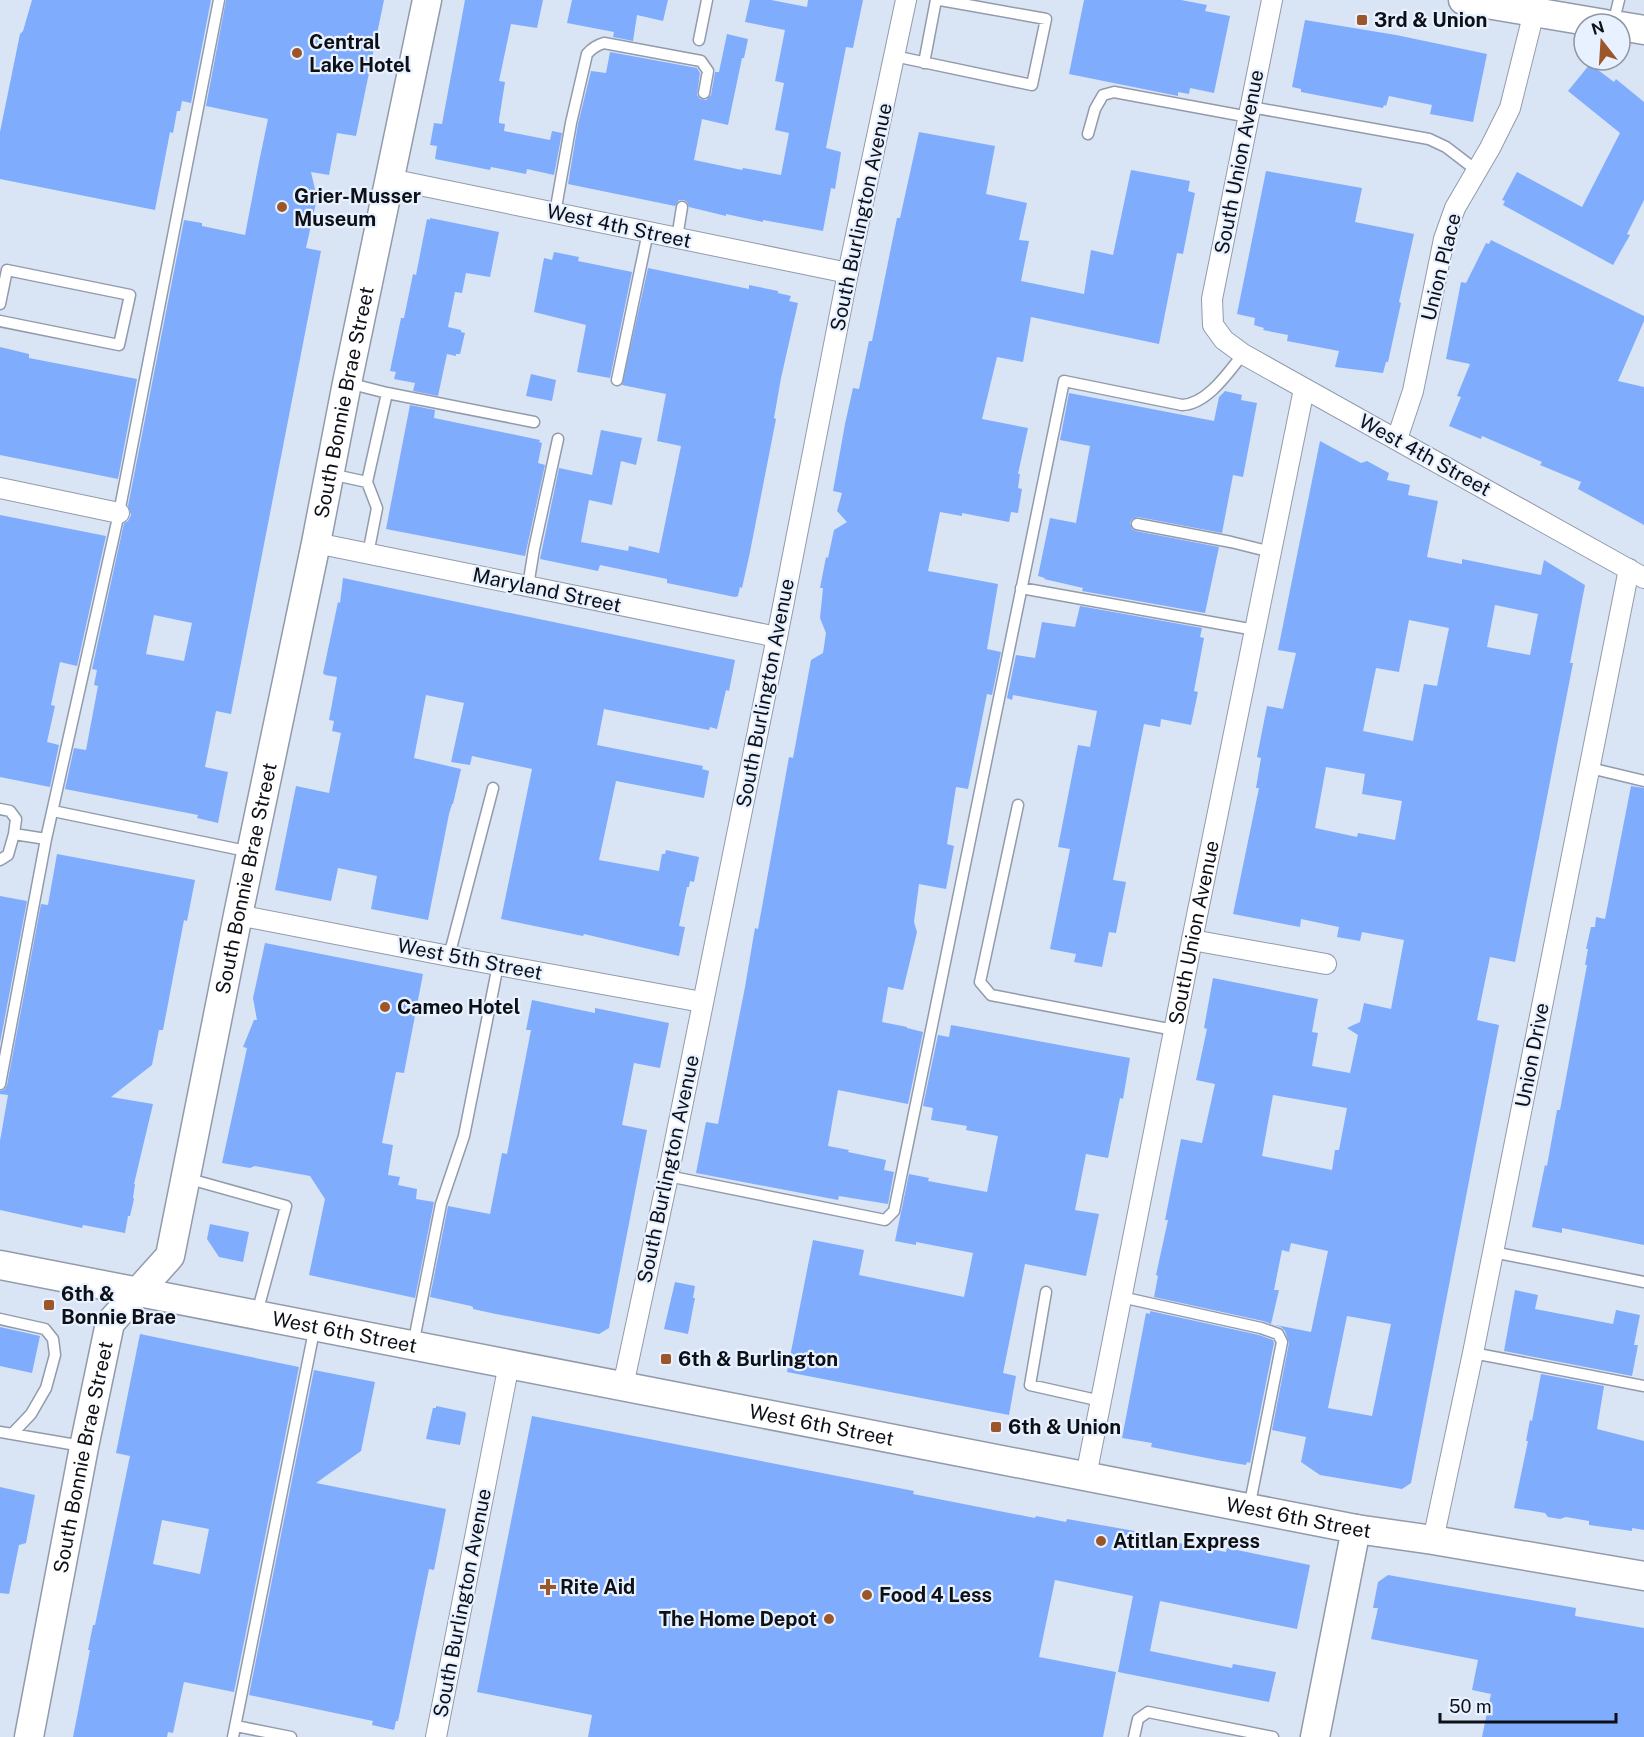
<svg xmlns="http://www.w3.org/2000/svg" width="1644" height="1737" font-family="'Public Sans',sans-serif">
<rect width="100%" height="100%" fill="#d9e4f5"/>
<path fill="#80acfe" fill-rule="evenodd" d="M32 0H211L191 103 182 101 180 111H177L173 133 170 132 155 210 0 179V132L20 34 23 31Z
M226 0H384L356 136 337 133 329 175 311 172 317 198 306 248 321 251 231 714 216 711 205 767 228 772 218 823 197 818 198 815 65 789 74 748 86 750 98 686 94 685 97 670 92 669 124 523 128 521 131 515 128 506 184 220 202 223V226L245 235 259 162 268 119 206 106ZM154 615 192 623 184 661 146 654Z
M465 0H543L537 28 511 24 499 81 505 82 499 120V123L505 124 504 131 550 140 552 131 562 133 554 175 527 169 526 174 491 167 490 170 435 159 437 146 430 145 434 123 442 124Z
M572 0H668L663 21 637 15 633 41 613 37 614 32 567 23Z
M750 0H771L807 7 808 0H863L853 48 846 47 826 148 841 152 835 189 831 188 823 231 763 220V222L726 214V216L689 207 687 202 684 200H679L675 206 568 184 578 124 591 71 606 73 610 52 697 68 700 73 697 95 700 99 706 100 711 95 715 72H719L727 34 748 39 744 58H742L728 125 702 119 694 160 742 170 743 168 781 175 789 133 775 130 784 83 775 81 785 30 745 22Z
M1084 0H1181L1207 5 1205 11 1230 16 1214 93 1190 88 1189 94 1178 92V96L1069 74Z
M1305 20 1396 35 1487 54 1473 122 1430 114 1432 105 1389 96 1386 106 1384 105 1383 108 1301 92V89L1292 87Z
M1590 64 1614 82 1616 79 1644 102V200L1627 234 1630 235 1613 265 1503 205 1505 201 1502 200 1517 172 1582 207 1620 133 1568 91Z
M919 132 995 146 986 194 1027 203 1019 240 1029 241 1021 281 1084 294 1091 250 1113 255 1131 170 1190 181 1188 191 1195 193 1183 254 1177 253 1159 344 1031 317 1023 362 997 357 982 419 1028 428 1018 474H1020L1018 488 1022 489 1018 513 1011 512 1009 522 962 513V516L940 512 928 571 998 584 987 649 1001 652 992 695 987 694 968 789 956 787 947 844 954 846 946 889 919 884 914 922 917 932 903 990 888 987 882 1022 907 1027V1028L923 1032 908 1104 838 1090 828 1146 849 1150 848 1152 886 1160 884 1170 894 1172 888 1204 839 1196 838 1200 696 1173 706 1122 718 1124 745 987 755 928 758 929 789 757 793 758 811 660 823 653 826 633 820 618 823 588H820L826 557 828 558 834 530 847 522 837 511 842 493 833 491 845 424 853 388 859 389 869 341H872L897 218H900Z
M1266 171 1362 188 1355 222 1414 234 1399 302 1401 303 1388 362H1386L1383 373 1335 367 1339 351 1287 341 1288 335 1263 330 1264 328 1254 325 1255 318 1237 314Z
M430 218 499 232 490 277 466 273 462 293 455 292 448 327 461 330V332L465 333 460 354H456V356L447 354 438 396 413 391 415 383 394 379 396 372 390 371 401 318H404L413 274 416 275 427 219 430 220Z
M1491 240 1644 316V321L1618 381 1644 387V525L1578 489 1581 482 1540 465 1542 462 1482 436 1481 439 1449 426 1461 397 1457 396 1470 364 1446 359 1461 282 1466 283 1486 243 1489 244Z
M554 252 579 257 578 261 632 272 610 378 577 372 586 325 534 312 544 258 552 260Z
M648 268 749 289V285L778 291V293L791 296 789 301 798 303 781 378 774 418 776 419 750 552 742 588 740 587 738 596 735 597 667 583V579L600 565 598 571 540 559 559 468 592 475 601 430 642 438 636 465 621 461 612 505 589 500 581 542 628 551 629 546 659 553 681 446 657 441 666 394 622 385Z
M0 347 29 354V358L137 379 118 479 0 455Z
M531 374 556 380 552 401 526 396Z
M1225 391 1242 395 1241 400 1257 403 1243 477 1233 475 1222 533 1138 517 1132 519 1130 523 1132 529 1136 531 1219 547 1205 613 1082 591 1083 588 1044 579 1045 578 1038 576 1050 518 1076 523 1090 446 1060 440 1069 393 1214 421 1219 397Z
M410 405 435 410 434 418 540 440 539 442 542 443 538 463 545 465 525 556 386 529Z
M1320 441 1361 463 1367 461 1389 473 1387 480 1410 485 1408 495 1438 501 1427 557 1462 564V559L1541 575 1544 560 1585 585 1570 663H1573L1515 962 1490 957 1477 1020 1499 1025 1411 1483 1402 1489 1320 1475 1301 1462 1306 1437 1272 1430 1289 1343 1285 1331 1281 1327 1263 1321 1154 1297 1158 1276 1156 1275 1168 1220H1165L1181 1139 1202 1143 1215 1084 1196 1080 1207 1029 1204 1028 1213 978 1318 999 1312 1032 1318 1033 1312 1066 1350 1073 1358 1035 1347 1028 1360 1022 1364 1003 1391 1009 1404 940 1362 932 1360 941 1337 937 1339 927 1301 919 1300 927 1233 914 1259 788H1256L1261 758 1257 757 1267 706 1283 709 1296 653 1278 650ZM1495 605 1538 614 1530 655 1487 647ZM1409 620 1449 628 1437 686 1424 684 1413 741 1363 731 1376 668 1399 672ZM1326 767 1365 774 1362 794 1402 801 1395 840 1358 833 1357 837 1315 828ZM1273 1095 1347 1108 1339 1150H1335L1332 1170 1262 1156ZM1291 1243 1328 1251 1311 1332 1271 1324 1279 1290H1274L1282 1250 1289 1252ZM1347 1316 1391 1324 1372 1416 1328 1408Z
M0 515 106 536 77 666 60 662 51 705 55 706 47 742 59 745 50 787 0 777Z
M343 578 735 660 729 691 726 690 717 729 710 727 709 730 604 709 597 745 703 766 702 769 709 771 704 798 616 781 599 860 659 871 662 854H665L666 850 699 857 694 882 690 881 689 887H687L679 926 685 927 679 956 584 934 583 936 501 919 532 769 472 756 470 765 451 762 464 703 426 695 414 758 461 769 453 804H452L449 814 428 920 371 909 377 876 338 868 331 901 275 890 296 786 329 793 341 733 332 731 334 721 329 720 337 677 325 675 323 673 338 602 340 603Z
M1080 606 1202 628 1200 637 1204 638 1194 691 1198 692 1191 725 1161 719 1160 727 1144 724 1113 880 1126 882 1116 933 1109 932 1102 967 1074 962 1076 954 1050 949 1070 849 1058 847 1078 745 1090 747 1097 711 1013 695 1012 700 1007 698 1016 655 1035 658 1042 622 1075 627Z
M1631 786 1644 788V1245L1562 1228V1233L1532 1227 1545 1165 1547 1166 1557 1110H1560L1587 965H1585L1588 949H1586L1591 927H1595L1596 917 1605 919Z
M57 854 195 880 187 921 184 920 163 1030H159L152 1065 111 1097 153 1104 134 1184H135L133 1198 134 1199 130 1216H128L125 1233 83 1225 82 1228 0 1210V1141L8 1095 0 1094V1091L5 1089 7 1085 41 904 48 905Z
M0 896 27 901 0 1043Z
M265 943 423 974 404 1073 396 1072 382 1143 393 1145 388 1175 400 1177 398 1185 417 1189 416 1199 434 1202 415 1298 309 1275 325 1199 310 1176 255 1166 250 1168 222 1163 247 1048 243 1047 254 1020H257L253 998Z
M532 1000 595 1013V1008L669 1023 660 1068 634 1063 622 1125 647 1130 610 1322 609 1328 599 1334 491 1313 473 1309V1307L471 1306 430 1297 448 1206 490 1214 502 1153 507 1154 531 1030H526Z
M951 1025 1130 1058 1123 1099 1120 1098 1108 1158 1086 1154 1075 1210 1099 1214 1086 1276 1025 1264 1003 1373 1016 1376 1009 1415 787 1372 813 1240 864 1250 859 1275 964 1297 973 1253 916 1242V1245L895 1241 909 1174 929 1178 928 1181 987 1192 998 1136 966 1130 967 1126 931 1120 933 1108 923 1106 938 1035 949 1037Z
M210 1224 249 1232 243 1262 219 1257 207 1239Z
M675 1282 695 1286 693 1298H695L688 1334 664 1329Z
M1515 1290 1538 1295 1535 1309 1613 1324 1616 1310 1640 1315 1634 1345H1638L1632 1376 1504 1351Z
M1150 1311 1259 1335 1273 1340 1274 1343 1250 1463 1247 1462 1246 1465 1222 1461 1151 1447 1152 1443 1122 1438 1146 1313 1150 1314Z
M0 1327 40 1336 32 1373 0 1366Z
M140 1334 299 1367 234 1692 184 1682 173 1733 168 1732 167 1737H73L90 1650H88L93 1625H95L130 1456 116 1453ZM162 1520 209 1529 200 1574 153 1564Z
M314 1370 375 1382 361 1451 316 1483 446 1509 434 1570 429 1569 398 1721H396L394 1730 372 1725 373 1721 249 1695Z
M1541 1374 1604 1386 1597 1429 1644 1441V1530L1632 1528V1531L1589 1525V1521L1566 1517 1560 1519 1548 1517 1545 1513 1514 1508 1528 1441H1526L1530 1420 1532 1421Z
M436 1406 465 1412 466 1414 460 1445 426 1439 433 1408H436Z
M532 1416 914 1491 913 1494 1035 1518 1036 1516 1066 1522 1067 1519 1146 1533V1537L1226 1552 1227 1548 1310 1565 1297 1629 1160 1601 1150 1651 1232 1668 1233 1664 1276 1672 1269 1702 1118 1672 1133 1596 1055 1580 1039 1657 1116 1672 1103 1737H588L592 1715 477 1692Z
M0 1487 35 1495 26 1543 19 1545 9 1594 0 1593Z
M1388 1575 1576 1608 1575 1616 1644 1628V1737H1482L1491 1694 1472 1690 1478 1660 1371 1639 1378 1608H1373L1378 1582Z"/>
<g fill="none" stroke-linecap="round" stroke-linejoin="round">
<g stroke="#929bac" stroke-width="13">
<path id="lane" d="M1613 24 1619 0
M699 40 707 0
M894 56 1032 85 1046 19 940 0
M924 63 936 0
M1251 107 1429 139 1446 147 1476 170
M1088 134 1095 109 1103 95 1114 92 1249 117
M555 213 571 123 587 54C592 48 597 45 604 43L701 61 708 71 704 93
M677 238 682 207
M0 304 7 270 130 295 119 345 0 321
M617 380 648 232
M348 383 387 393 534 422
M330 474 367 482
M1137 524 1231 542 1271 552
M368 554 377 508 367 482 387 393
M528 586 534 549 558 439
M1021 588 1255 630
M1590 768 1644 781
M1018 805 980 982 991 995 1174 1030
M0 809 10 811 16 819 14 834 8 855 0 860
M53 811 251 852
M14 834 46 839
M449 956 493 788
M0 1084 46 839 119 513 219 0
M668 1176 885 1220 894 1211 1064 381 1182 405C1207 404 1228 373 1243 354
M186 1178 286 1206 257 1313
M1493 1252 1644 1282
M1046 1292 1030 1385 1101 1401
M1121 1297 1261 1328 1278 1334 1282 1342 1249 1508
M0 1319 45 1329 53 1339 55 1355 46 1388 31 1414 12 1434
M413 1345 441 1204 464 1136 498 965
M1473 1353 1644 1386
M0 1432 82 1446
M236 1726 291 1737
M233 1737 315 1326
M1134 1737 1138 1719 1148 1712 1273 1737"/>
</g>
<g stroke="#929bac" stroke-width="22">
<g id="street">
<path d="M1272 0 1212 299 1213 325 1224 340 1243 354 1644 578"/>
<path d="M390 179 848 273"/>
<path d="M1397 439 1413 391 1444 239 1455 208 1490 148 1510 108 1537 0"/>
<path d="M0 488 119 513"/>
<path d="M316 543 777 637"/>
<path d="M238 915 449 956 702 1002"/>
<path d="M1192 940 1326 964"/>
<path d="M623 1386 668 1176 777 637 848 273 906 0"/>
<path id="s1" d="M1086 1476 1192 940 1304 389"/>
<path d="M1433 1540 1473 1353 1629 569"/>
<path d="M436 1737 509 1364"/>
</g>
</g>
<g stroke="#929bac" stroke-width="31">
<g id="secondary">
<path d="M1463 0 1605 24"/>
<path d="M1620 26 1644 30"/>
<path id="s2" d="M0 1265 1356 1529 1433 1540 1644 1576"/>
<path id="s3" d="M29 1737 84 1447 110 1323 170 1256 238 915 316 543 347 383 427 0"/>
<path d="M1315 1737 1356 1529"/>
</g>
</g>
<use href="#lane" stroke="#fff" stroke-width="10"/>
<use href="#street" stroke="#fff" stroke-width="20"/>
<use href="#secondary" stroke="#fff" stroke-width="28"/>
</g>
<g fill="#9b5729" stroke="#e8f1ff" stroke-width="2">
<rect x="1356" y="14" width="12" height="12" rx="3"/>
<circle cx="297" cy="53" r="6"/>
<circle cx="282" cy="207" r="6"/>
<circle cx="385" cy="1007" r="6"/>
<rect x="43" y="1299" width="12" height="12" rx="3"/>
<rect x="660" y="1353" width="12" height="12" rx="3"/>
<rect x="990" y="1421" width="12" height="12" rx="3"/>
<circle cx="1101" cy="1541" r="6"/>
<path d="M545 1578h6v6h6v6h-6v6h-6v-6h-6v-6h6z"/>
<circle cx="867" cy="1595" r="6"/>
<circle cx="829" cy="1619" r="6"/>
</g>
<g text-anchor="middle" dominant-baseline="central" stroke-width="4.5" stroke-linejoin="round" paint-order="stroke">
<g font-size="20" font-weight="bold" fill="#0d1016" stroke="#e8f1ff" text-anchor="start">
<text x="1374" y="20">3rd &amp; Union</text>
<text x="309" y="42">Central<tspan x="309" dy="23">Lake Hotel</tspan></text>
<text x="294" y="196">Grier-Musser<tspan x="294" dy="23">Museum</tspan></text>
<text x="397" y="1007">Cameo Hotel</text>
<text x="61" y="1294">6th &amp;<tspan x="61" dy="23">Bonnie Brae</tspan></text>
<text x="678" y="1359">6th &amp; Burlington</text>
<text x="1008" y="1427">6th &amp; Union</text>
<text x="1113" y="1541">Atitlan Express</text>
<text x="560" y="1587">Rite Aid</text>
<text x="879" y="1595">Food 4 Less</text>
<text x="817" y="1619" text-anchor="end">The Home Depot</text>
</g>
<g font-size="20" fill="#0d1016" stroke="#e8f1ff">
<text transform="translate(1239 162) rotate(-79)">South Union Avenue</text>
<text transform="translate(861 217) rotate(-78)">South Burlington Avenue</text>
<text transform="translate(619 226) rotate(12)">West 4th Street</text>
<text transform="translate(1441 267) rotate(-76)">Union Place</text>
<text stroke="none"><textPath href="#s3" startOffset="1383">South Bonnie Brae Street</textPath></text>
<text transform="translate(1425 455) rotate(29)">West 4th Street</text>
<text transform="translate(547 590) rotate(12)">Maryland Street</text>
<text transform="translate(765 693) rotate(-79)">South Burlington Avenue</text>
<text stroke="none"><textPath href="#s3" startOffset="897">South Bonnie Brae Street</textPath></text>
<text stroke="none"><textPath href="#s1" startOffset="554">South Union Avenue</textPath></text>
<text transform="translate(470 959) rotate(11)">West 5th Street</text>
<text transform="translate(1532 1055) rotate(-79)">Union Drive</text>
<text transform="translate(668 1169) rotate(-78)">South Burlington Avenue</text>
<text stroke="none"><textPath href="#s2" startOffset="351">West 6th Street</textPath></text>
<text stroke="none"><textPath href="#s2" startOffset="837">West 6th Street</textPath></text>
<text stroke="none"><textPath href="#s3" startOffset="285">South Bonnie Brae Street</textPath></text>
<text stroke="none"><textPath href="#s2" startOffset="1323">West 6th Street</textPath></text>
<text transform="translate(462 1603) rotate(-79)">South Burlington Avenue</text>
</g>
</g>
<g transform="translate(1602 42) rotate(343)"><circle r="28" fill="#e8f1ff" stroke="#9097a2" stroke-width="1.5"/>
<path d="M0-4.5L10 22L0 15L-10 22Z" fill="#9b5729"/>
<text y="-9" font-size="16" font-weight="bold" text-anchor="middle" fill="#0d1016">N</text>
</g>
<path d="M1440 1713v9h176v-9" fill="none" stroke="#0d1016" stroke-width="3"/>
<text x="1449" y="1713" font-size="18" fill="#0d1016" stroke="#e8f1ff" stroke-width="4.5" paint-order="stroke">50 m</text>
</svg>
